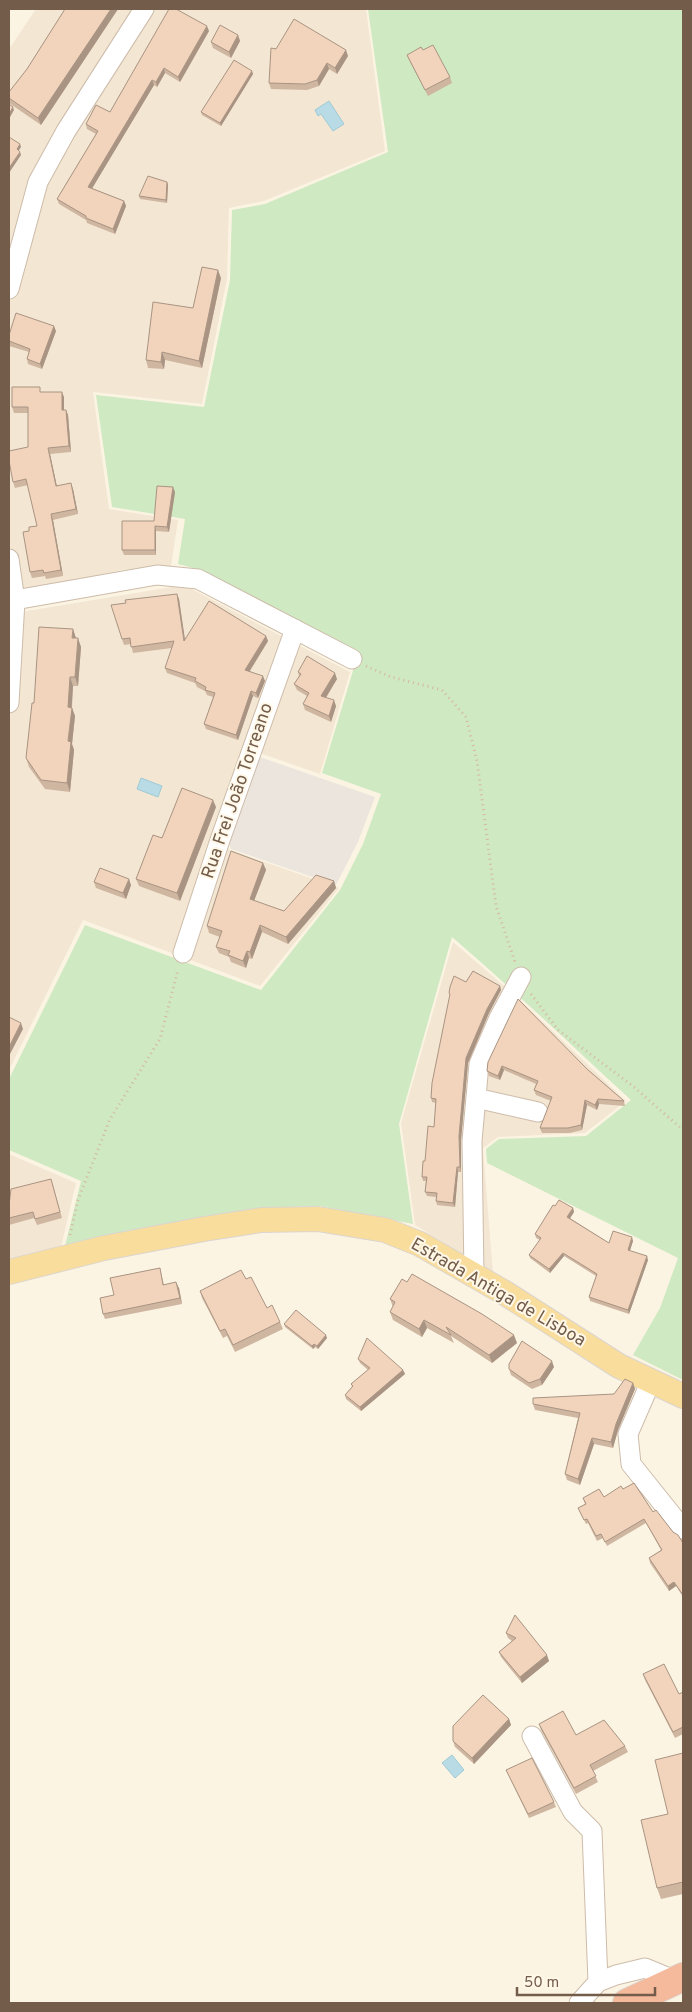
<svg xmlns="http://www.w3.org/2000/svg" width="692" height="2012" font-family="Overpass,sans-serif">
<rect width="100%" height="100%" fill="#fcf4e3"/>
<path fill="#f3e6d2" d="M36 9H366L385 151 264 201 229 208 227 279 202 404 93 392 109 509 178 520 171 566 121 570 26 592 9 590V49Z
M184 585 350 672 320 774 245 748 210 843 339 888 260 986 83 920 9 1070V614Z
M453 942 517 997 626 1101 585 1133 498 1137 483 1148 493 1273 415 1225 401 1123Z
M9 1154 76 1183 61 1247 9 1262Z"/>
<path fill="#ebe5de" d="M257 756 375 797 358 842 336 885 231 849 228 840Z"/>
<path fill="#cfe9c2" d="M368 9H683V1380L633 1355 660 1308 678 1258 487 1163 486 1149 499 1139 586 1136 631 1100C572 1046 514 990 452 937L399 1124 413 1224 320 1206 261 1208 202 1217 102 1237 65 1246 81 1181 9 1150V1079L85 925 261 990 340 890 363 844 381 794 322 773 359 651 201 570 178 564 185 519 112 507 96 395 204 407 230 280 232 210 265 204 388 152Z"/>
<path fill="#b8dbe5" stroke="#9fcad6" d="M329 101 344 124 333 131 321 114 318 116 315 110Z
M141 778 162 786 158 797 137 789Z
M452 1755 464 1770 455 1778 442 1763Z"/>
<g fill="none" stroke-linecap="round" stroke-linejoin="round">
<g stroke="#cdbcaa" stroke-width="21">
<path id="minor" d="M9 289 38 182 66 131 144 9
M9 559 15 601 9 703
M9 601 157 575 198 579 352 659
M183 953 220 840 295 629
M476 1098 538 1112
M474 1276 472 1141 479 1064 499 1018 521 977
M651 1381 628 1434 631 1464 683 1529
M532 1736 573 1812 592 1831 598 1982
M579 2003 598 1982 616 1975 645 1968 674 1980"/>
</g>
<g stroke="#dbd5d0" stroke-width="26">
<path id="major" d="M9 1272 104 1248 204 1229 261 1220 318 1219 385 1230 420 1244 505 1293 619 1366 683 1396"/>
</g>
<g stroke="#dbd5d0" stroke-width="30">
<path id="highway" d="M627 2003 683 1977"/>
</g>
<path stroke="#d5b89f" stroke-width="3" stroke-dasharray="1 4" stroke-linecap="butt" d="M366 666 391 677 442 690 466 717 477 761 496 906 515 962
M531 994 558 1030 634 1087 683 1130
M70 1235 78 1200 110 1119 160 1039 178 970"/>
<use href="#minor" stroke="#fff" stroke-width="19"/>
<use href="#major" stroke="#f9dd9d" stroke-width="24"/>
<use href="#highway" stroke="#f5b99b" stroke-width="28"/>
</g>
<path fill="#cfb6a1" d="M65 9H118L41 125 9 103V92L27 69Z
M209 31 180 82 165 73 157 87 154 85 92 188 124 201 126 206 115 234 87 223 86 220 59 204 57 199 96 134 87 129 86 124 110 112Z
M238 35 240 41 231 58 213 48 211 42Z
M423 50 450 77 452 83 428 96 409 60 407 55Z
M348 56 337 74 329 69 319 86 307 90 271 89 269 83Z
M252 71 253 74 221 126 202 115 201 112Z
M167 182 168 185 167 203 140 199 139 196Z
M221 278 202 368 165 360 164 369 148 368 146 360Z
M56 331 42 369 28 364 27 359 29 352 9 346V335Z
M41 392 64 397V410H66L68 415 71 452 50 454 57 486 73 489 78 514 53 520 63 576 46 579 45 576 32 578 30 572 29 531 37 526 28 485 15 488 13 482 28 447V413H14L12 407Z
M175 492 169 532 156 531V555H124L122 550 154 521Z
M179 599 185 640 266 636 268 641 250 671 265 681 258 698 253 696 238 740 206 729 204 724 213 697 207 695 205 691 197 687 195 683 167 673 165 668 172 648 133 653 131 644 124 645 122 639Z
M76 638 81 647 78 686H73L72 708 75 716 72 744 74 750 70 792 45 789 29 767 26 758 34 703Z
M298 672 337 679 326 698 336 706 331 722 305 710 303 704 307 696 297 690 294 684 299 676Z
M216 807 180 901 139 886 136 879 162 838Z
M263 863 266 870 254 901 284 911 334 881 336 888 288 944 262 932 252 959 249 958 246 968 231 962 229 957 219 953 216 947 220 937 209 933 207 926Z
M94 882 131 885 126 899 96 888Z
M466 982 500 986 501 990 489 1013 468 1063 461 1140V1172H458L455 1207 437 1205 436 1201V1197L427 1196 425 1192 426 1181H423L422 1177 434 1127 436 1103 432 1102 431 1098 450 996 449 993Z
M488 1062 587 1069 624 1101 625 1106 599 1104 597 1110 587 1105 582 1130 570 1133H542L540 1128 551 1101 536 1095 534 1090 536 1084 504 1070 500 1080 489 1076 487 1071Z
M53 1185 62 1218 37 1225 34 1218 9 1225V1205Z
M555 1206 573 1208 574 1212 570 1218 609 1243 633 1241 630 1251 648 1260 629 1314 590 1301 589 1297 596 1276 564 1256 550 1273 530 1258 529 1255 540 1240 536 1238 535 1234Z
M160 1268 164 1285 179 1288 182 1304 105 1319 103 1314 114 1295Z
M246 1279 267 1308 280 1322 283 1329 235 1352 227 1336 223 1338 202 1298 200 1291Z
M390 1299 517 1343 492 1363 451 1336 454 1343 427 1328 422 1337 393 1320 390 1312 393 1307Z
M284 1324 327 1338 318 1349 315 1347 313 1349 285 1327Z
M358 1359 403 1370 405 1374 361 1411 346 1399 345 1395 352 1387 351 1384 368 1370 360 1363Z
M554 1367 542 1385 532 1389 511 1375 509 1369Z
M633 1383 635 1389 618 1430 613 1448 594 1444 580 1485 567 1480 565 1474 578 1418 535 1410 533 1404 614 1394Z
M623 1489 653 1512 683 1543V1597L676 1586 669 1591 650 1563 649 1558 661 1550 646 1523 607 1546 603 1538 597 1541 588 1523 586 1524 578 1508 585 1504 583 1498 604 1497Z
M515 1615 549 1661 522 1683 501 1657 499 1652 512 1641 508 1638 506 1633Z
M643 1674 679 1694 683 1692V1734L675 1738 645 1680Z
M509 1719 511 1725 474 1764 455 1747 453 1741Z
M539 1724 576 1735 625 1746 628 1752 593 1771 598 1782 576 1794 541 1730Z
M683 1753V1894L661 1899 657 1888 668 1814Z
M506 1770 554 1802 556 1807 529 1818Z"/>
<path fill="#a99483" d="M111 9H118L41 125 38 118Z
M207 26 209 31 180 82 178 77Z
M238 35 240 41 231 58 229 52Z
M346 50 348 56 337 74 335 68Z
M327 63 329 69 319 86 317 80Z
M164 68 165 73 157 87 156 82Z
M252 71 253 74 221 126 220 123Z
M152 80 154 85 90 192 88 187Z
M13 107 14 110 9 119V114Z
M20 144 21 147 18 152 17 149Z
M20 152 21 155 9 173V168Z
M167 182 168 185 167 203 166 200Z
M124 201 126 206 115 234 113 229Z
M218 270 221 278 202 368 199 361Z
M54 326 56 331 42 369 40 364Z
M162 352 165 360 164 369 161 362Z
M62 392 64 397V415L62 410Z
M66 410 68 415 71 452 69 446Z
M48 448 50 454 58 492 56 486Z
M71 483 73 489 78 514 76 509Z
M173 487 175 492 169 532 167 527Z
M51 514 53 520 63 576 61 570Z
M155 526 156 531V555L155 550Z
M177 594 179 599 186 647 184 641Z
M73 629 76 638H72Z
M266 636 268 641 247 675 245 670Z
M78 638 81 647 78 686 75 677Z
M335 673 337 679 323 702 321 696Z
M263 676 265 681 258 698 256 693Z
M70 677 73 686 71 716 68 707Z
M251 691 253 696 238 740 236 735Z
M334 700 336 706 331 722 329 716Z
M72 708 75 716 72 744 74 750 70 792 67 783 68 741Z
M213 800 216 807 180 901 177 893Z
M263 863 266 870 252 906 250 899Z
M129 879 131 885 126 899 123 893Z
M334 881 336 888 288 944 286 937Z
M260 925 262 932 252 959 250 952Z
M247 951 249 958 246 968 243 961Z
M500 986 501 990 489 1013 468 1063 461 1140V1172L460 1167 459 1136 466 1058 487 1009Z
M21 1023 23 1029 9 1056V1047Z
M502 1066 504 1070 500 1080 498 1076Z
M598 1099 599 1104 597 1110 595 1105Z
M585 1100 587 1105 582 1130 581 1125Z
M457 1167 458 1172 455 1207 453 1203Z
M573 1208 574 1212 569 1220 567 1217Z
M632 1237 633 1241 629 1253 628 1250Z
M563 1253 564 1256 550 1273 549 1269Z
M647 1256 648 1260 629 1314 628 1310Z
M176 1282 179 1288 182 1304 180 1298Z
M424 1320 427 1328 422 1337 419 1329Z
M326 1335 327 1338 318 1349 317 1346Z
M514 1335 517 1343 492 1363 489 1355Z
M314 1344 315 1347 313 1349 312 1346Z
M552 1361 554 1367 542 1385 540 1379Z
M403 1370 405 1374 361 1411 360 1407Z
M633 1383 635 1389 618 1430 613 1448 611 1442 616 1424Z
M592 1438 594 1444 580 1485 578 1479Z
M674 1582 676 1586 669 1591 668 1586Z
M547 1655 549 1661 522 1683 520 1677Z
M509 1719 511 1725 474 1764 472 1758Z"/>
<path fill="#f1d4bb" stroke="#a99483" d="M65 9H111L38 118 9 98V92L27 69Z
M169 9H176L207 26 178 77 164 68 156 82 152 80 88 187 124 201 113 229 86 218V216L57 199 98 131 86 124 96 105 110 112Z
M294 19 346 50 335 68 327 63 317 80 305 84 269 83 271 48 276 49Z
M220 25 238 35 229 52 211 42Z
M433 45 450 77 425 90 407 55 421 47 423 50Z
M234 60 252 71 220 123 201 112Z
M9 104 13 107 9 114Z
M9 137 20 144 17 149 20 152 9 168Z
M148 176 167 182 166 200 139 196Z
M202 267 218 270 199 361 162 352 161 362 146 360 153 302 193 308Z
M16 313 54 326 40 364 27 359 30 349 9 341V335Z
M12 387H40V392H62V410H66L69 446 48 448 56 486 71 483 76 509 51 514 61 570 44 573 43 570 30 572 23 532 29 531V527L37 526 26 479 13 482 9 461V451L28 447V407H12Z
M157 486 173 487 167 527 155 526V550H122V521H154Z
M177 594 184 641 209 601 266 636 245 670 263 676 256 693 251 691 236 735 204 724 215 693 205 690 206 687 195 681 196 678 165 668 174 641 131 647 130 638 122 639 111 605 126 603 125 600Z
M39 627 73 629 72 638H78L75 677H70L68 707 72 708 68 741 71 742 67 783 41 780 26 758 32 703H34Z
M307 656 335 673 321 696 334 700 329 716 303 704 309 693 294 684 301 674 298 672Z
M182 788 213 800 177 893 136 879 153 835 162 838Z
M231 851 263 863 250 899 284 911 316 875 334 881 286 937 260 925 250 952 247 951 243 961 228 955 230 951 216 947 222 931 207 926Z
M100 868 129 879 123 893 94 882Z
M473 971 500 986 487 1009 466 1058 459 1136 460 1167H457L453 1203 436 1201 437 1193 425 1192 427 1177H422L423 1161H425L428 1126 434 1127 436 1099 431 1098 432 1083 450 994 449 993 450 987 454 976 466 982Z
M518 999 587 1069 624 1101 598 1099 595 1105 585 1100 581 1125 568 1128H540L552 1097 534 1090 538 1081 502 1066 498 1076 487 1071 488 1062Z
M9 1017 21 1023 9 1047Z
M51 1179 60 1212 35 1219 33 1212 9 1218V1205L11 1189Z
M559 1200 573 1208 567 1217 609 1243 613 1231 632 1237 628 1250 647 1256 628 1310 589 1297 597 1274 563 1253 549 1269 529 1255 541 1238 535 1234 553 1205 555 1206Z
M160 1268 163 1285 176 1282 180 1298 103 1314 100 1298 114 1295 110 1278Z
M241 1270 246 1279 251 1277 267 1308 272 1305 280 1322 233 1345 225 1329 220 1331 200 1291Z
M412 1274 482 1314 514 1335 489 1355 446 1327 451 1335 424 1320 419 1329 390 1312 395 1302 390 1299 402 1279 407 1282Z
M296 1310 326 1335 317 1346 314 1344 312 1346 284 1324Z
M367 1338 403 1370 360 1407 345 1395 353 1386 351 1384 370 1368 358 1359Z
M522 1341 552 1361 540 1379 529 1383 509 1369V1364Z
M625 1379 633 1383 616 1424 611 1442 592 1438 578 1479 565 1474 580 1413 533 1404V1398L614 1394Z
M634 1483 653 1512 656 1510 673 1532 678 1535 683 1543V1595L674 1582 668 1586 649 1558 662 1550 644 1519 605 1542 601 1534 596 1536 587 1519 584 1520 578 1508 586 1504 583 1498 599 1489 604 1497 621 1486 623 1489Z
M515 1615 547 1655 520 1677 499 1652 516 1638 506 1633Z
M664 1664 679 1694 683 1692V1727L673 1732 643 1674Z
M483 1695 509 1719 472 1758 453 1741V1726Z
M563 1711 576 1735 604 1720 625 1746 590 1765 596 1776 574 1788 539 1724Z
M683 1753V1882L657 1888 641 1820 668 1814 655 1760Z
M532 1758 554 1802 528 1814 506 1770Z"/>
<g text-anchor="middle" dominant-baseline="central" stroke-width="4" stroke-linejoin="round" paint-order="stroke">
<g font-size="18" fill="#735c4a" stroke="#fff8e9">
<text transform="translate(238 791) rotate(-71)">Rua Frei João Torreano</text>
<text transform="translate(498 1293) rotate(30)">Estrada Antiga de Lisboa</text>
</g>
</g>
<rect width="692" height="2012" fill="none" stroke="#735c4a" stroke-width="20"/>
<path d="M517 1987v8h138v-8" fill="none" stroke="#735c4a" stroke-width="2.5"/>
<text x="524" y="1987" font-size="15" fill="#735c4a" stroke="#fff8e9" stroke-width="4" paint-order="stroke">50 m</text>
</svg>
